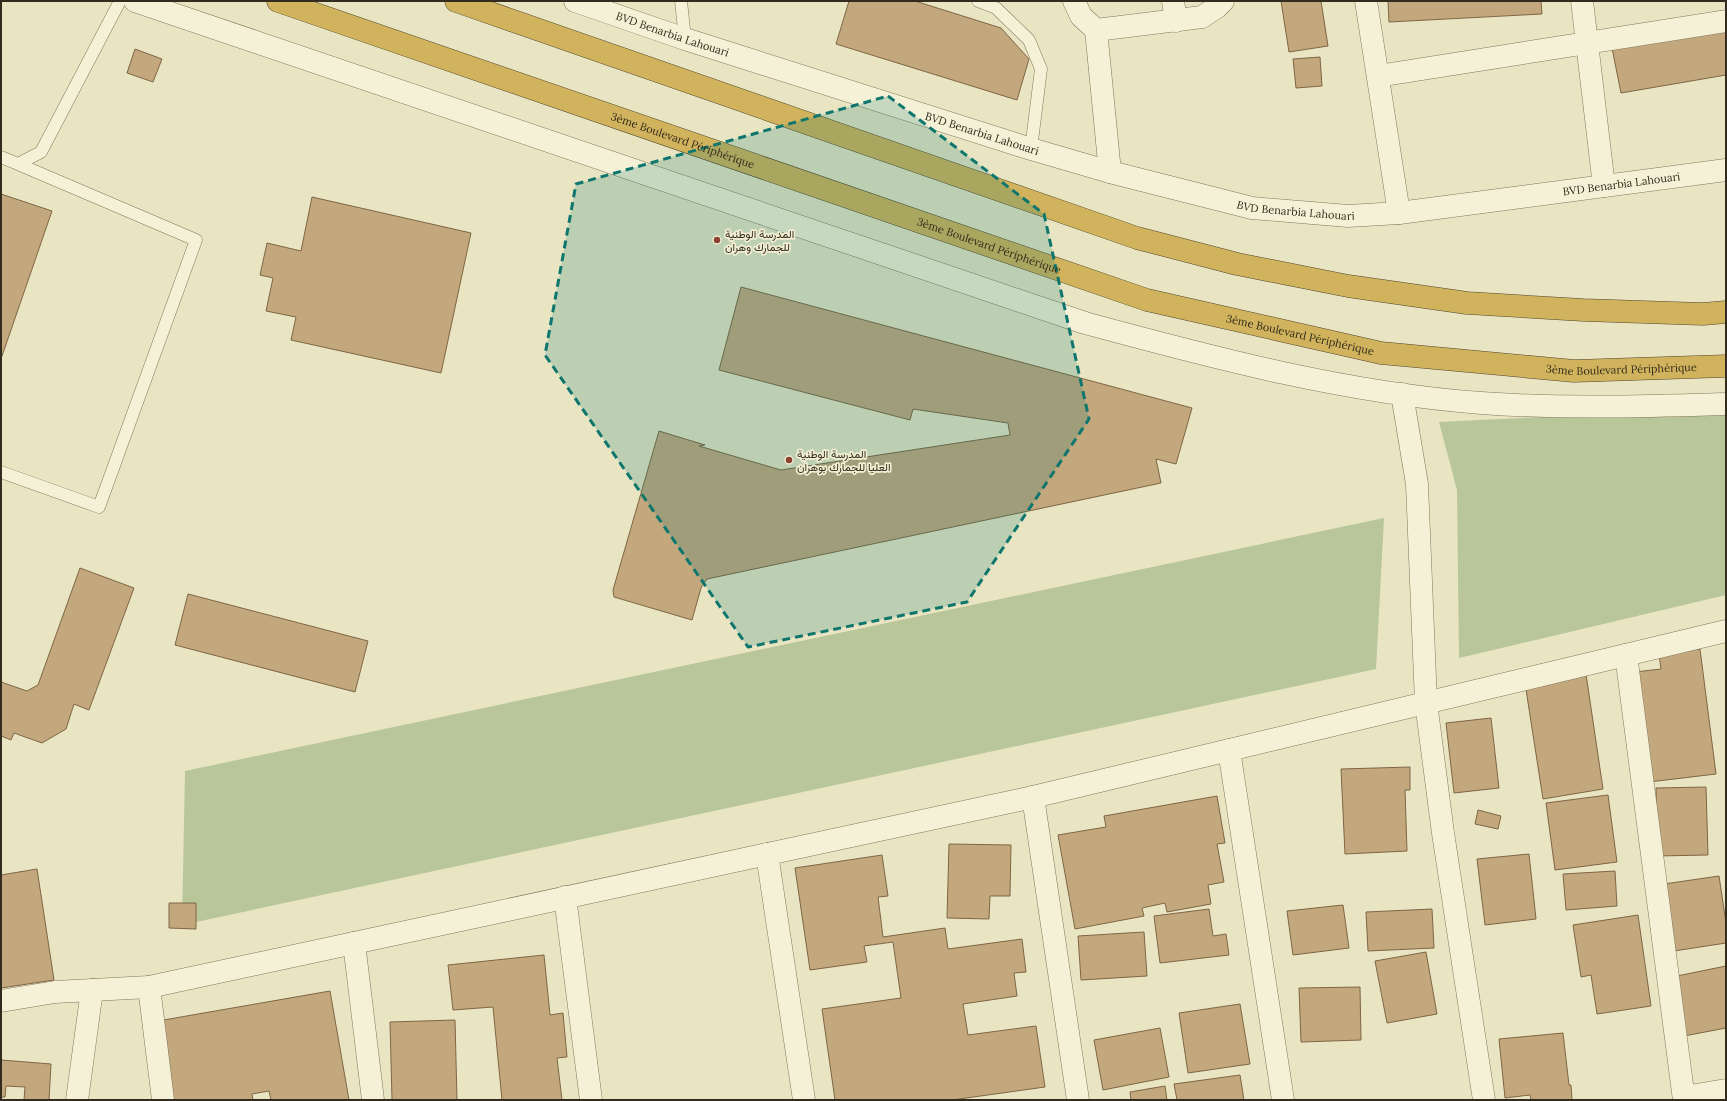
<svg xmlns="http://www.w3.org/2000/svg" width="1727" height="1101" font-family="Lora,Vazirmatn,serif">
<rect width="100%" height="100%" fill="#e9e5c3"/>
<path fill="#b8c699" d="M1726 408V595L1459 658 1457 490 1439 422Z
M1384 518 1376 669 182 925 185 771Z"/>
<path fill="#c3a77d" stroke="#7e6644" d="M849 1H915L1001 28 1029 59 1017 100 836 44Z
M1281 1H1321L1328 46 1289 52Z
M1388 1H1541L1542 14 1389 22Z
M1726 19V75L1621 93 1612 48Z
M135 49 162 59 153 82 127 73Z
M1320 57 1322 86 1296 88 1293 59Z
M1 194 52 211 1 359Z
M312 197 471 233 441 373 291 340 296 317 266 311 273 278 260 275 267 243 301 251Z
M741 287 1192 408 1176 464 1156 459 1161 483 707 579 701 588 692 620 614 597 613 590 659 431 705 445 699 446 781 470 1010 435 1008 423 913 409 910 420 719 370Z
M80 568 134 588 89 710 74 704 66 729 42 743 14 733 11 740 1 736V682L27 691 38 685Z
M188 594 368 641 355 692 175 645Z
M1700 649 1716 774 1649 782 1635 672 1661 669 1659 654Z
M1586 674 1603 789 1543 799 1525 683Z
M1491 718 1499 788 1454 793 1446 723Z
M1410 767V790H1405L1407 851 1345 854 1341 769Z
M1706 787 1708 855 1657 856 1656 788Z
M1608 795 1617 862 1555 870 1546 803Z
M1217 796 1225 843 1217 844 1224 882 1208 885 1211 904 1167 912 1165 903 1142 908 1144 916 1075 929 1058 835 1106 827 1104 816Z
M1478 810 1501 816 1498 829 1475 824Z
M949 844 1011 845 1010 896H990L989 919 947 918Z
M1529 854 1536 919 1485 925 1477 859Z
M882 855 888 896 878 897 883 937 945 928 948 949 1022 939 1026 972 1014 973 1017 996 963 1004 968 1035 1036 1026 1045 1087 952 1100H835L822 1009 901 998 893 942 864 946 867 962 810 970 795 868Z
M37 869 54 980 1 988V875Z
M1615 871 1617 906 1566 910 1563 874Z
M1719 876 1726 923V943L1674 951 1664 884Z
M169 903H196V929L169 928Z
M1343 905 1349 948 1293 955 1287 911Z
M1209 909 1213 936 1226 934 1229 955 1160 963 1154 916Z
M1432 909 1434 948 1368 951 1366 912Z
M1638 915 1651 1006 1597 1014 1591 975 1581 977 1573 925Z
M1144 932 1147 976 1081 980 1078 936Z
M1426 952 1437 1014 1387 1023 1375 961Z
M544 955 550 1015 563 1013 567 1057 557 1058 562 1100H502L493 1007 453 1010 448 965Z
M1726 966V1028L1684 1036 1672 977Z
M1360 987 1361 1040 1301 1042 1299 988Z
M330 991 349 1100H271L269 1091 252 1094 253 1100H172L158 1021Z
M1240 1004 1250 1064 1188 1073 1179 1013Z
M455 1020 457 1100H392L390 1022Z
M1160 1028 1169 1077 1103 1090 1094 1040Z
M1563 1033 1569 1085H1571L1572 1100H1531L1530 1095 1505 1098 1499 1039Z
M1 1060 51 1064 49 1100H24L25 1087 6 1086 5 1097H1Z
M1240 1075 1244 1100H1177L1174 1084Z
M1165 1086 1167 1100H1131L1130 1092Z"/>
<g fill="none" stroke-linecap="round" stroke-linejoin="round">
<g stroke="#81775c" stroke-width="13">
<path id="lane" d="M681 1 685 39
M978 1 996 8 1029 40 1041 69 1031 149
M1 157 18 164 41 152 120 1
M1 472 99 507 196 240 18 164"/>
</g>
<g stroke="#81775c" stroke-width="23">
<g id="street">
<path d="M135 1 1085 323C1214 358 1346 393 1481 403 1563 409 1644 406 1726 404"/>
<path id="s1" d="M575 1 685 39 1031 149 1110 172 1252 208 1348 216 1399 213 1726 170"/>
<path d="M1074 1 1081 16 1096 30"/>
<path d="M1173 1 1176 21"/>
<path d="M1366 1 1399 213"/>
<path d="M1582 1 1604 186"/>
<path d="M1378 76 1726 21"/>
<path d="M1110 172 1096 30 1202 17 1217 7 1223 1"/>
<path d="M1402 394 1417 484 1426 703 1443 833 1484 1100"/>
<path d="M1626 655 1684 1100"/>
<path d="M1229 750 1283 1100"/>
<path d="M1033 797 1078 1100"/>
<path d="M767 854 804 1100"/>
<path d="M565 897 591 1100"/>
<path d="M354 943 373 1100"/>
<path d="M149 987 163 1100"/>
<path d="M1 1001 55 992 149 987 354 943 1033 797 1726 631"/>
<path d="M1684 1097 1726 1090"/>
<path d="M77 1100 92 990"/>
</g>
</g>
<g stroke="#504530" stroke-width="23">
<g id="highway">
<path id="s2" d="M278 1 1147 300 1381 353 1574 371 1726 366"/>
<path d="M456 1 1137 238 1237 264 1348 286 1467 303 1583 310 1703 314 1726 312"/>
</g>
</g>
<use href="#lane" stroke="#f5f1d6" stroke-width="12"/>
<use href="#street" stroke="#f5f1d6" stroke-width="22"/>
<use href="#highway" stroke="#d0b35c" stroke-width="22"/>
</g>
<path fill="#0f766e" fill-opacity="0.2" stroke="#0f766e" stroke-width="3" stroke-dasharray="8 5" stroke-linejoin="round" d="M888 96 1044 214 1089 419 967 602 748 647 545 355 576 184Z"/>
<g fill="#8a4232" stroke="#f1eed2" stroke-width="1.5">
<circle cx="717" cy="240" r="4"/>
<circle cx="789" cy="460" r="4"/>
</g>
<g text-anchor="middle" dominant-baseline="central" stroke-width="3.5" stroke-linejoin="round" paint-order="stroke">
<g font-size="11" fill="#332c1e" stroke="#f1eed2">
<text stroke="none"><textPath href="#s1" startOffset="103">BVD Benarbia Lahouari</textPath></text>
<text stroke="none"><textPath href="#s1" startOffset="428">BVD Benarbia Lahouari</textPath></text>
<text stroke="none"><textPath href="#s2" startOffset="428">3ème Boulevard Périphérique</textPath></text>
<text stroke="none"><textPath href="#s1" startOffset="1080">BVD Benarbia Lahouari</textPath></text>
<text stroke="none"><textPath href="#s1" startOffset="752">BVD Benarbia Lahouari</textPath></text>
<text stroke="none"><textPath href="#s2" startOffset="752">3ème Boulevard Périphérique</textPath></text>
<text stroke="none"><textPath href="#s2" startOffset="1076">3ème Boulevard Périphérique</textPath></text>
<text stroke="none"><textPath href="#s2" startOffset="1400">3ème Boulevard Périphérique</textPath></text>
</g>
<g font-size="11" fill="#332c1e" stroke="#f1eed2" text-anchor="start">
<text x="725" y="234">المدرسة الوطنية<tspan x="725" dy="13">للجمارك وهران</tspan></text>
<text x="797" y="454">المدرسة الوطنية<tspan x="797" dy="13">العليا للجمارك بوهران</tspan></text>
</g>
</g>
<rect width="1727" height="1101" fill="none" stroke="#332c1e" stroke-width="4"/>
</svg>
